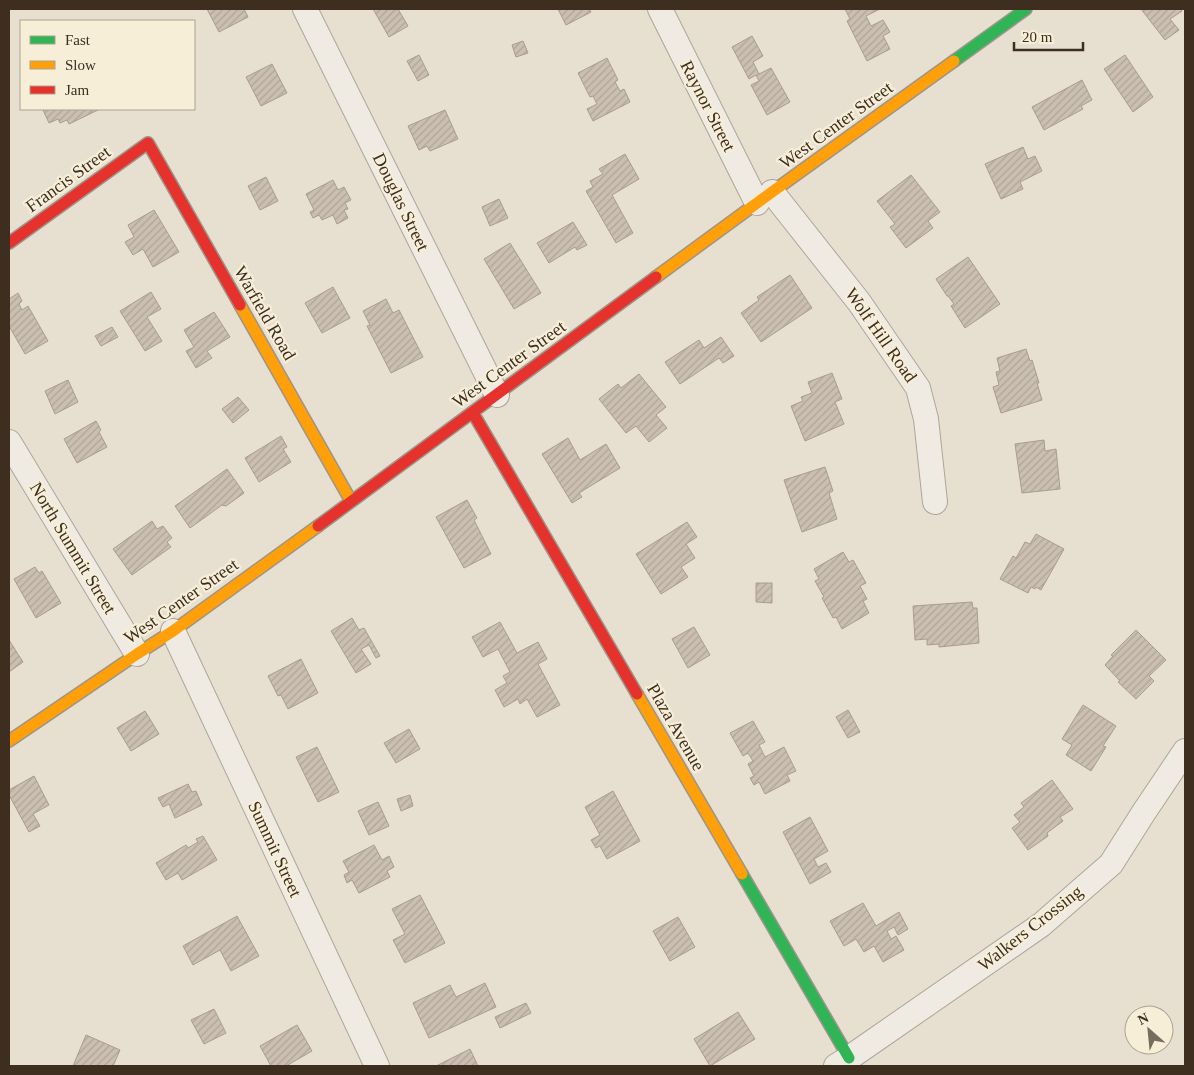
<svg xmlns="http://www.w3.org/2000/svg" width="1194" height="1075" font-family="Georgia,serif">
<defs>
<pattern id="building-hatch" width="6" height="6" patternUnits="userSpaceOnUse" patternTransform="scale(1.25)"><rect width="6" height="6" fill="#cbbfb2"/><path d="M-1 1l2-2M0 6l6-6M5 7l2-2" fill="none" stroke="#afa499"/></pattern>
</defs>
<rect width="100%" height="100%" fill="#e7e0d1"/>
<path fill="url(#building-hatch)" stroke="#a89c90" d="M207 9H244L248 17 219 32Z
M373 9H398L408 26 389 37Z
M558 9H589L591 12 566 25Z
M845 9H880L866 16 871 26 883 20 890 32 883 36 890 49 867 61 847 21 850 19Z
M1141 9H1180L1182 11 1170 19 1179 30 1165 40Z
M752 36 763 56 753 62 759 74 771 68 790 102 767 115 751 85 759 81 756 75 749 79 732 47Z
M523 41 528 53 516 57 512 45Z
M419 55 429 75 418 81 407 61Z
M1125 55 1153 97 1133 112 1104 69Z
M607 58 618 80 615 82 620 91 624 89 630 102 593 121 587 109 597 104 593 96 590 97 578 73Z
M272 64 287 93 261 106 246 77Z
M1082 80 1092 100 1081 106 1083 109 1044 130 1032 107Z
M45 109H100L69 124 67 120 60 123 58 119 49 123 43 110Z
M445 110 458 139 430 151 427 146 419 150 408 126Z
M1023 147 1028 159 1035 156 1042 171 1020 182 1023 189 1001 199 985 164Z
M625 154 639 179 612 195 633 233 616 243 586 191 593 187 590 181 603 174 599 169Z
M911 175 940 212 928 221 933 228 906 248 890 227 895 224 877 201Z
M266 177 278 201 260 210 248 186Z
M333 180 338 190 344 187 351 200 345 203 348 209 344 210 348 218 337 224 333 215 322 220 319 215 313 218 310 212 314 210 306 194Z
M499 199 508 218 490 226 482 207Z
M154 210 179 252 153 267 143 249 133 255 125 242 134 237 128 225Z
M573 222 587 245 577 250 575 247 549 263 537 243Z
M510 243 541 293 514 309 484 259Z
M968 257 1000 304 965 328 951 306 954 304 948 296H947L936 279Z
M790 275 812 308 761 342 741 313 759 300 757 297Z
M333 287 350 318 322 333 305 303Z
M151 292 161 309 147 317 162 341 145 351 120 311Z
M18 293 22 301 19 304 22 310 28 306 48 341 25 354 9 326V299Z
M386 299 393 313 399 310 423 357 391 373 367 326 370 325 363 311Z
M214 312 230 337 207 351 212 358 196 368 186 351 194 347 184 330Z
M112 327 118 337 101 346 95 336Z
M721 337 734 356 723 363 719 358 680 384 665 362 699 340 704 348Z
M1026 349 1030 361 1032 360 1039 383H1037L1042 400 1001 413 993 387 999 385 996 372 1000 371 997 358Z
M832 373 842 399 835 402 844 424 805 441 791 406 803 401 801 397 812 393 808 382Z
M639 374 666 407 656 415 667 428 649 442 636 426 626 433 599 399 618 384 621 388Z
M68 380 78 402 55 414 45 391Z
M238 397 249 410 233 423 222 409Z
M96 421 101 430 99 432 107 447 77 463 64 439Z
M281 436 287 447 283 449 291 462 259 482 245 458Z
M568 438 580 460 606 444 620 468 579 493 582 497 572 503 542 454Z
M1044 440 1045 451 1056 449 1060 489 1022 493 1015 444Z
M825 467 833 491 829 493 837 519 802 532 784 480Z
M227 469 244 493 226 506 222 505 190 528 175 506Z
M467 500 477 518 474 520 491 554 464 568 436 517Z
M152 521 157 529 163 526 172 538 167 542 171 547 132 575 113 549Z
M687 522 697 537 686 544 695 558 681 567 688 577 661 594 636 554Z
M1036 534 1064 549 1041 590 1036 587 1035 589 1031 587 1028 593 1000 579 1013 556 1016 558 1025 542 1030 544Z
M843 552 849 562 853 560 866 583 860 586 867 599 863 601 869 613 842 629 836 617 833 618 822 598 824 597 815 581 819 579 814 569Z
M35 567 39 573 42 571 61 603 36 618 14 579Z
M756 583H772V603L756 602Z
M972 602 973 608H977L979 643 939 647V644L927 645V639L915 640 913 606Z
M352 618 359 630 364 628 380 656 376 658 369 645 361 649 371 664 356 673 331 631Z
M500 622 517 653 538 642 547 659 538 664 560 705 537 717 527 699 520 704 518 699 504 707 495 690 507 683 503 676 510 672 498 649 483 657 472 637Z
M694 627 710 655 688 668 672 639Z
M1136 630 1166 660 1149 676 1154 681 1136 699 1118 682 1120 681 1105 665 1113 656 1111 655Z
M9 640 23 662 9 672Z
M301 659 318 693 288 709 281 695 278 696 268 676Z
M1083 705 1116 726 1103 746 1106 747 1091 771 1066 755 1072 745 1062 739Z
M848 710 860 732 848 738 836 717Z
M145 711 159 734 131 751 117 728Z
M753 721 765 742 759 745 765 757 784 747 796 771 787 775 790 781 765 794 759 782 754 785 750 778 754 776 748 764 753 761 748 753 743 756 730 733Z
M409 729 420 749 396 763 384 743Z
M317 747 339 792 318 802 296 757Z
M34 776 49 805 33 814 40 826 29 832 9 795V790Z
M1052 780 1073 809 1060 817 1063 821 1047 833 1048 836 1028 850 1012 828 1020 822 1014 815 1024 807 1021 803Z
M188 784 192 792 196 791 202 805 175 818 169 804 163 807 158 798Z
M613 791 640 841 607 859 600 846 596 848 591 840 600 835 585 807Z
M410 795 413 806 401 811 397 799Z
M378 802 389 826 369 835 358 811Z
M810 817 828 851 814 859 818 867 826 863 831 872 810 884 783 832Z
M203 836 217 860 182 880 178 873 166 880 156 863 186 845 188 848 198 842 196 839Z
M374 845 382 860 389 856 394 867 387 871 390 877 359 893 352 880 347 883 344 875 349 872 343 861Z
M420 895 445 943 405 963 393 940 405 934 392 909Z
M863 903 876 926 899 912 908 929 898 935 894 927 887 931 891 939 896 936 904 950 883 962 874 946 864 952 856 939 844 946 830 921Z
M237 916 259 956 231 971 220 950 193 965 183 946Z
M678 917 695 947 670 961 653 931Z
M485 983 496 1007 429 1038 413 1003 450 985 456 997Z
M526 1003 531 1013 500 1028 495 1017Z
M214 1009 226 1033 204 1044 191 1020Z
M738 1012 755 1039 710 1066 694 1039Z
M297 1025 312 1051 286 1066H271L260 1046Z
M86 1035 120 1050 113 1066H73Z
M470 1049 478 1066H436Z"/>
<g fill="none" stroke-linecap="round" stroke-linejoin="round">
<g stroke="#ada599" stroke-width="26">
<path id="street" d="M305 9 497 395
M660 9 757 203
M772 192 859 302 918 388 926 419 935 502
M9 442 137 654
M173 631 377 1066
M836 1066 849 1058 1041 925 1111 864 1144 812 1185 751"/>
</g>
<g stroke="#9c958a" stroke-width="14">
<path id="fast" d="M954 61 1026 9
M742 874 849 1058"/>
</g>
<g stroke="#9c958a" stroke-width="14">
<path id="slow" d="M656 277 772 192 954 61
M240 305 351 501
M637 694 742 874
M9 741 137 654 173 631 318 526"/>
</g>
<g stroke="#9c958a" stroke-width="14">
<path id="jam" d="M9 243 148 143 240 305
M473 413 637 694
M318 526 656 277"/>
</g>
<use href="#street" stroke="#efebe3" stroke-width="24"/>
<use href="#fast" stroke="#30b455" stroke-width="11"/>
<use href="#slow" stroke="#ff9f0a" stroke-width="11"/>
<use href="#jam" stroke="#e5322d" stroke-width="11"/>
</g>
<g text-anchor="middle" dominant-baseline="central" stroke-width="4.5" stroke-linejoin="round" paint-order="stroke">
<g font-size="18" fill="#3d2e20" stroke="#f7eed8">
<text transform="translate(708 106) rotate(63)">Raynor Street</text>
<text transform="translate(836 125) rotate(-36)">West Center Street</text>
<text transform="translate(68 179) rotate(-36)">Francis Street</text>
<text transform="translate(401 202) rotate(64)">Douglas Street</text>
<text transform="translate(265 313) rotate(60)">Warfield Road</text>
<text transform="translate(881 335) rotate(55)">Wolf Hill Road</text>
<text transform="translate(509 364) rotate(-36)">West Center Street</text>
<text transform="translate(73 548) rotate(59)">North Summit Street</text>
<text transform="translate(181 601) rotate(-35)">West Center Street</text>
<text transform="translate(676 727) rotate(60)">Plaza Avenue</text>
<text transform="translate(275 849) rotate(65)">Summit Street</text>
<text transform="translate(1030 928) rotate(-38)">Walkers Crossing</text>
</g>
</g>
<rect width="1194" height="1075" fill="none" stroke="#3d2e20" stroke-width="20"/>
<rect x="20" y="20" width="175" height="90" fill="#f7eed8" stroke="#ada18e"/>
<rect x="30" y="36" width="25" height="8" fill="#30b455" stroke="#ada18e"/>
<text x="65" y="45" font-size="15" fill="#3d2e20">Fast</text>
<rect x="30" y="61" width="25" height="8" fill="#ff9f0a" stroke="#ada18e"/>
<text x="65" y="70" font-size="15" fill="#3d2e20">Slow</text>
<rect x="30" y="86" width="25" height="8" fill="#e5322d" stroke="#ada18e"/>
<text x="65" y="95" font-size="15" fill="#3d2e20">Jam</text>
<g transform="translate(1149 1030) rotate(333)"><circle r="24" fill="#f7eed8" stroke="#ada18e"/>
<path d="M0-4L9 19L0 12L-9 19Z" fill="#786c5e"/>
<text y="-8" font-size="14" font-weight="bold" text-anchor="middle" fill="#3d2e20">N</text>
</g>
<path d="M1014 42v8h69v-8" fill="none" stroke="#3d2e20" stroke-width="2.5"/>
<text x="1022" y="42" font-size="15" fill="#3d2e20" stroke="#f7eed8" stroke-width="4" paint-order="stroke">20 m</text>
</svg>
